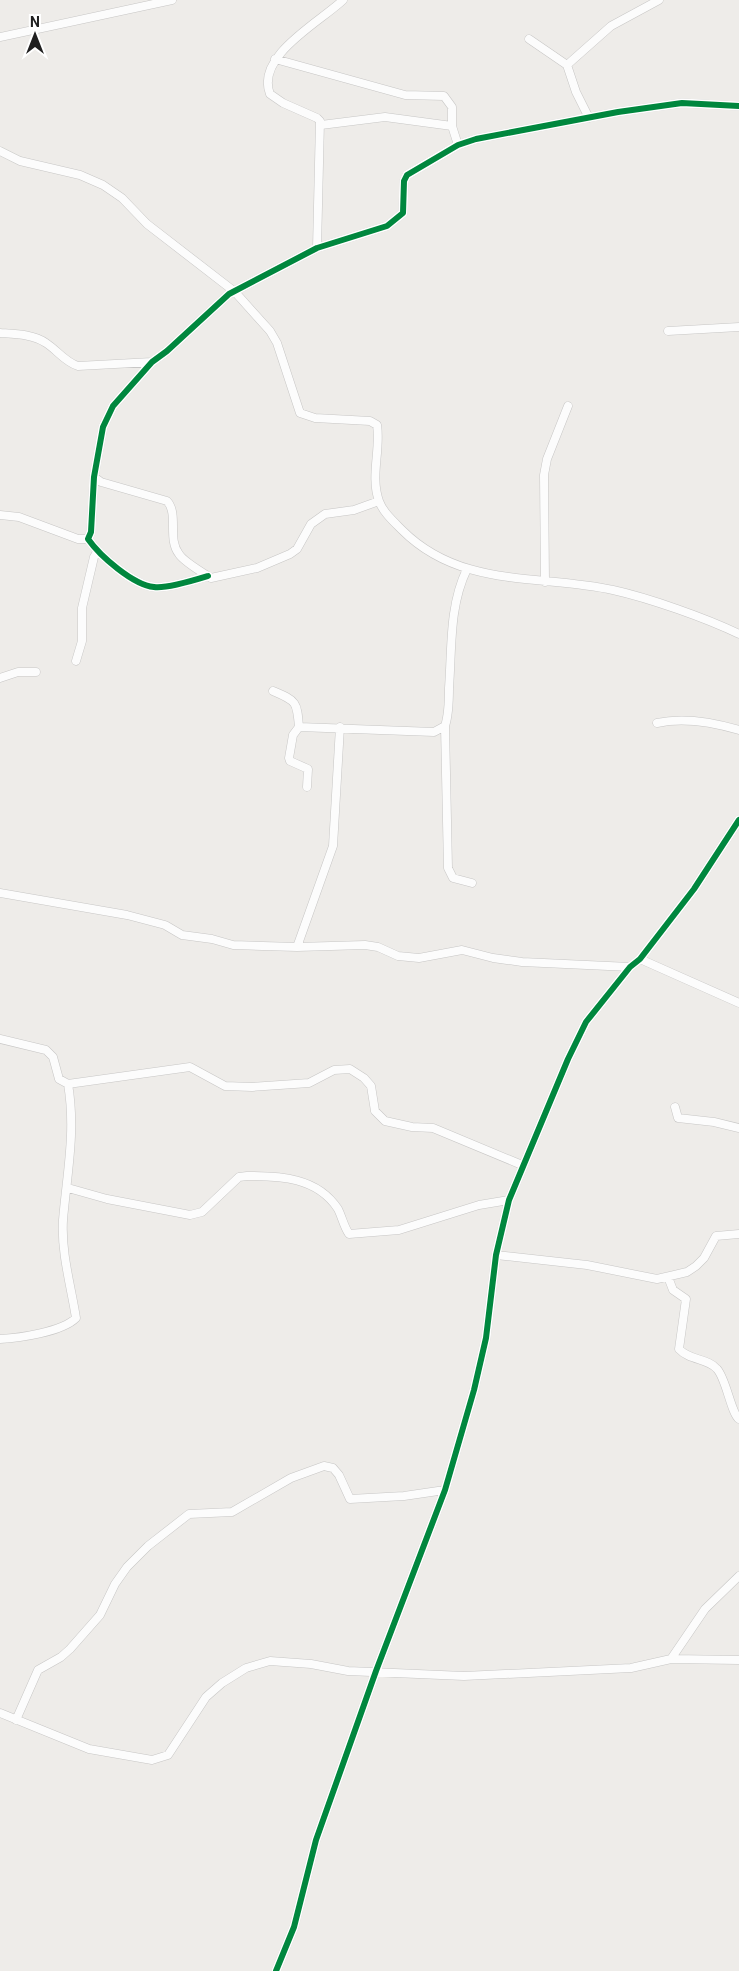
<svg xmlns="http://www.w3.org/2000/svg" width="739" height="1971" font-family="Roboto,sans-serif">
<rect width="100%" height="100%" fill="#eeece9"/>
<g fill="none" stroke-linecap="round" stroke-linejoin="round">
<g stroke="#c7c6c5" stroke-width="9">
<path id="minor" d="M0 37 172 0
M529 39 567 65 576 92 589 118
M275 59 405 95 444 96 452 107V126
M567 65 611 26 659 0
M321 125 385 117 452 126 458 145
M0 151 20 161 80 175 103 185 122 198 147 224 235 292 270 331 277 343 300 413 315 418 370 421 377 425C381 449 370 476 379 501 383 512 393 521 402 530 461 589 540 574 613 590 649 598 706 618 739 634
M317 248 320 121 317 118 283 103 270 94C255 56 320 22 343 0
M668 331 739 327
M0 333C15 334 33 334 46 343 57 350 65 362 78 366L152 362
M94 477 101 482 167 501C179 514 167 539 179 554 183 561 203 573 211 578L257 568 290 554 297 549 311 524 325 514 354 510 379 501
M0 515 19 517 78 539H88
M208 576C195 580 166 589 154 587 133 585 100 556 88 539L91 532 94 477 103 427 113 406 152 362 167 351 229 294 317 248 387 226 403 213 404 181 407 175 458 145 476 139 618 112 682 103 739 106
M545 582 544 475 547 459 568 406
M76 661 82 641V608L94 557 97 552
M0 678 18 672H36
M273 691C297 701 297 702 299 727
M657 723C684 717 712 722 739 730
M445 726 448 868 453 878 472 883
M307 787 308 769 290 761 289 758 293 735 299 727 434 732 445 726C449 714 449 700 449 688 452 648 449 606 467 569
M0 893 127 915 165 925 182 935 212 939 233 945 297 947 365 945 378 947 398 956 419 958 462 950 493 958 522 962 630 967
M297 947 333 846 340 727
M640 959 739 1003
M0 1039 46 1050 53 1057 59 1079 68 1084 190 1067 225 1086 252 1087 309 1083 334 1070 350 1069 364 1078 371 1086 375 1111 385 1121 412 1127 433 1128 522 1165
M675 1107 678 1118 714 1122 739 1128
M68 1188 107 1199 190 1215 202 1212 239 1177 247 1176C280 1176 317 1177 338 1209 342 1217 344 1227 349 1234L399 1230 479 1205 509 1200
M496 1255 587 1265 657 1279 687 1272 696 1266 704 1258 716 1236 739 1234
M668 1277 673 1290 686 1299 679 1349C690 1361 708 1358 717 1369 726 1378 731 1413 739 1419
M0 1339C19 1338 62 1332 76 1318 71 1286 61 1253 63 1220 67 1173 76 1131 68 1084
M671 1659 705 1609 739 1576
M0 1713 89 1749 152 1760 168 1755 206 1697 222 1683 246 1668 270 1661 311 1664 348 1671 464 1676 631 1668 671 1659 739 1660
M16 1720 38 1670 61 1657 70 1649 100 1615 115 1584 127 1567 148 1546 189 1514 232 1512 291 1478 324 1466 333 1468 339 1475 350 1499 404 1496 445 1490
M276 1971 294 1927 316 1840 376 1671 445 1490 474 1390 486 1338 496 1255 509 1200 568 1059 586 1022 630 967 640 959 694 889 739 820"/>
</g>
<use href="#minor" stroke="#fcfcfc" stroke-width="8"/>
<g stroke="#fff" stroke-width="9">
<path id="cycleway" d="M208 576C195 580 166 589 154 587 133 585 100 556 88 539L91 532 94 477 103 427 113 406 152 362 167 351 229 294 317 248 387 226 403 213 404 181 407 175 458 145 476 139 618 112 682 103 739 106
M276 1971 294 1927 316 1840 376 1671 445 1490 474 1390 486 1338 496 1255 509 1200 568 1059 586 1022 630 967 640 959 694 889 739 820"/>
</g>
<use href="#cycleway" stroke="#00873e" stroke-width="6"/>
</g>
<g transform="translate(35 35)" stroke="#ffffff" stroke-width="4" paint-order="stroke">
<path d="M0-4L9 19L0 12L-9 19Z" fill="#202020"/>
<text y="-8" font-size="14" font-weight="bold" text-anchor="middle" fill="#202020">N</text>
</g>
</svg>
